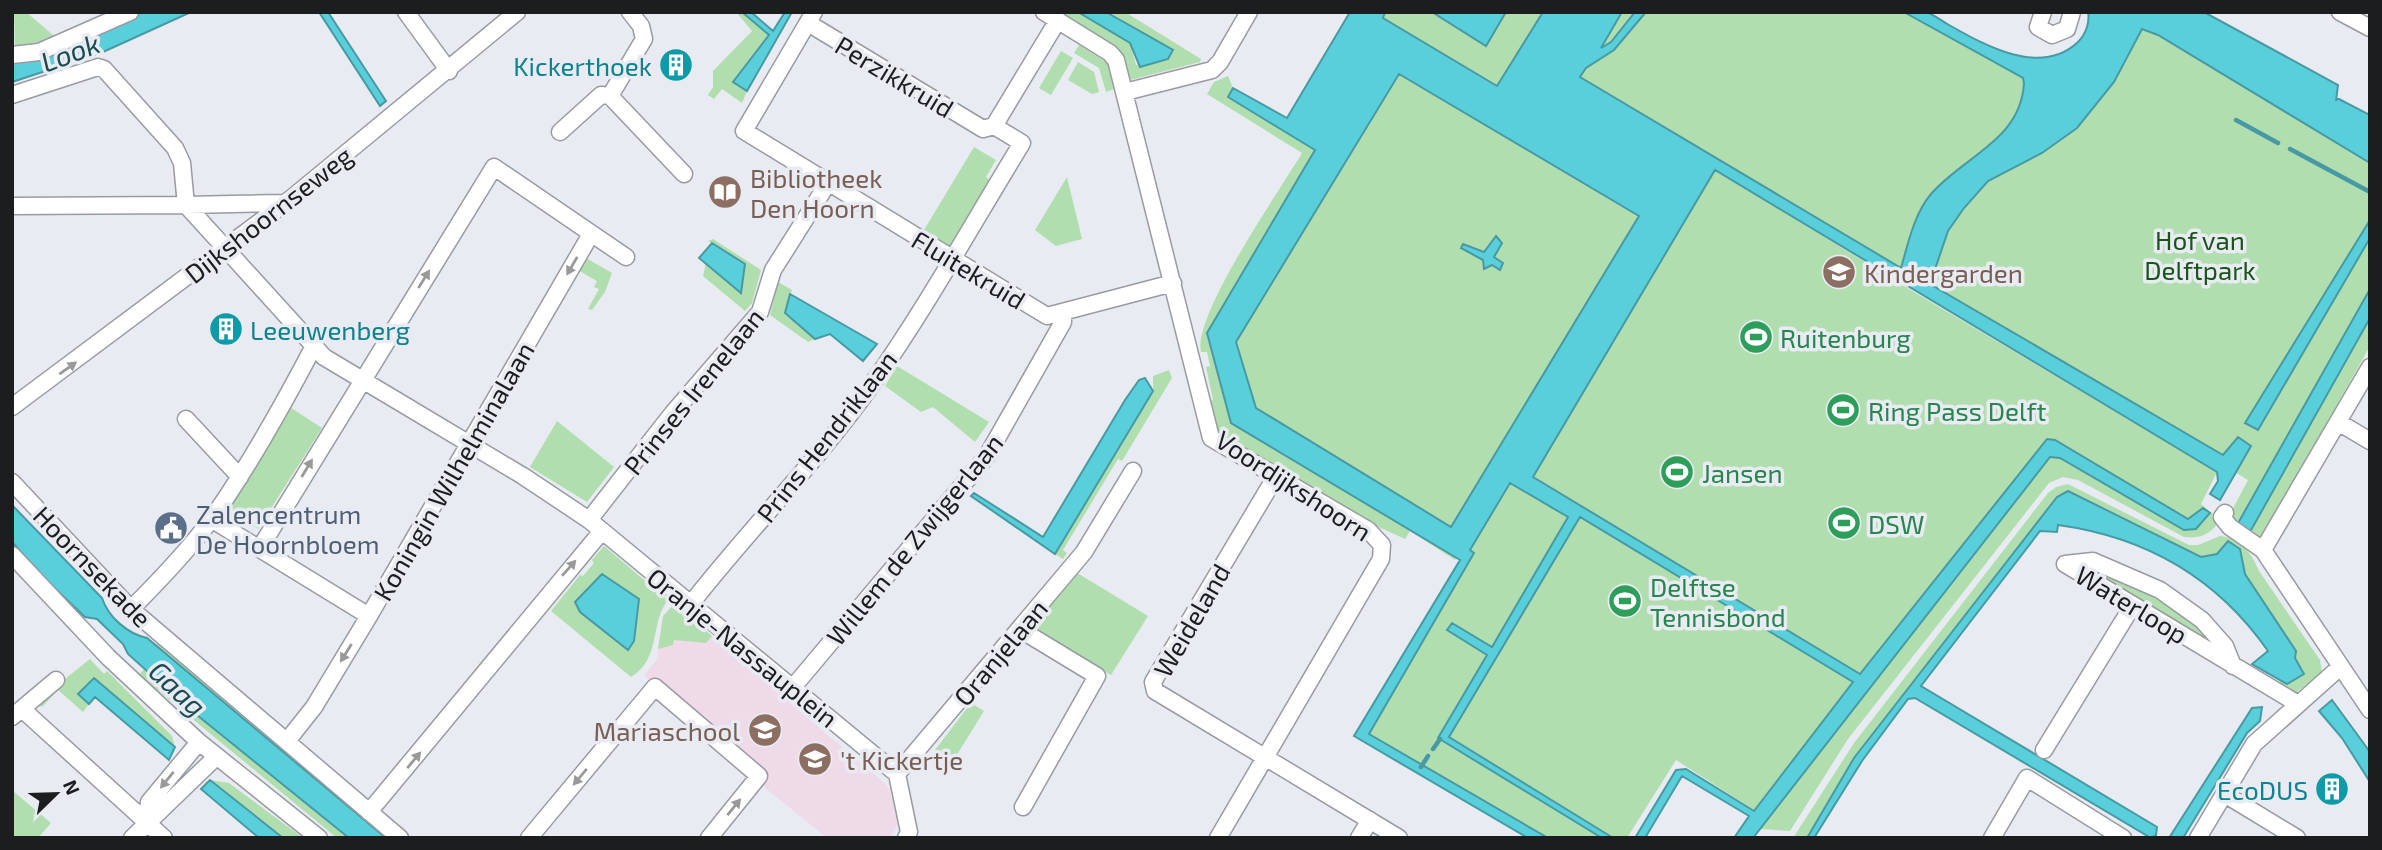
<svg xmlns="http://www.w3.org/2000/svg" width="2382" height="850" font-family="'Exo 2',sans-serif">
<rect width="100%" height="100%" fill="#e9ebf2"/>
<path fill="#efdae8" d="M674 604 889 787 898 824 890 838H827L758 782 762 775 644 676 657 659 663 616Z"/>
<path fill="#b1deae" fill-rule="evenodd" d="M14 12H26L53 35 52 42 15 51Z
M742 12 769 35V38L733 82 747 91 742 103 722 89 714 99 708 95 713 87V71L752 31 737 13Z
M1055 12H1078L1130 43 1136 65 1172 50 1109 12H1125L1201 59 1200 62 1130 80 1121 53Z
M1365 12H1910L2037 83 2134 19 2370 158V298L2250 532 2370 318V346L2264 535 2259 538 2234 528 2230 514 2248 480 1704 154 1535 435 1455 560 1410 531 1405 539 1372 524 1219 433 1214 425 1208 402 1213 400 1206 367 1210 366 1207 352H1201C1192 316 1280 190 1302 153L1207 94 1214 82 1228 76 1233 88 1229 97 1316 150 1207 333 1231 422 1359 500 1239 420 1216 331 1336 138Z
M1079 45 1109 64 1114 89 1106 92 1099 68 1074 53Z
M1061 51 1073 58 1051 95 1039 88Z
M1078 62 1094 72 1099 92 1092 94 1068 80Z
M974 147 996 160 986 177 990 180 950 246 924 230Z
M1715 170 1914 292 2217 472 2201 504 2213 514 2217 524C2210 535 2197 539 2184 537L2078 480 2063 477 2049 483 1848 739 1790 831 1760 829 2050 457 2060 458 2184 530 2196 529 2207 518 2200 510 2192 519H2188L2047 439 1860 675 1532 477Z
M1067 177 1082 239 1056 246 1035 230Z
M713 239 761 270 752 303 745 311 703 276 706 263 741 292 745 264 708 241Z
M579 254 612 273 605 292 592 310 588 309 599 289 594 287 597 281 576 269Z
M778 282 792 290 785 313 815 339 808 342 770 315Z
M897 366 989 422 975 442 933 407 921 412 885 386Z
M1169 370 1172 378 1122 461 1118 459 1063 550 1067 553 1063 559 1055 554 1153 391V376Z
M285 404 322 428 258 529 228 509Z
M557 421 614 467 587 502 530 467Z
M1510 483 1569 516 1492 647 1452 623 1448 630 1487 654 1438 737 1602 838H1548L1369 734 1474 553 1470 551Z
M2068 484 2189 545H2198L2220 536C2241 538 2252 554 2259 571L2320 660 2322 672 2293 695 2277 686 2281 681 2291 683 2304 671 2295 658 2296 650 2245 574 2240 549 2229 541 2217 554 2201 557 2067 491 2057 497 1854 758 1807 838H1793L1854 743 2048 493 2056 487Z
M1581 517 1854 682 1754 810 1676 760 1627 838H1614L1448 737Z
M604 546 668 600C649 624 662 658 631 677L551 611 580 575 583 576 594 563 592 560ZM602 574 639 600 634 641 628 649 580 612 575 603Z
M1074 571 1148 616 1111 675 1028 628Z
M2097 571C2133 581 2197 612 2215 647L2089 572Z
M674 604 712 636 706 643 674 640 673 645 658 649 663 616Z
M158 643 296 756 300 767 155 645Z
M90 659 104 674 107 671 172 736 175 747 94 678 78 694 89 704 83 712 58 690 42 707 36 702Z
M144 669 349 838H337L139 675Z
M971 703 984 711 953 761 935 750Z
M210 780 229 783 303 838H283Z
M13 791 51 823 38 838H12Z"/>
<path fill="#5acfdc" stroke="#479aa3" stroke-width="2" fill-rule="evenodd" d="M142 12H191L103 52 12 82V59L41 56Z
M319 12H328L386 101 380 106Z
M742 12H751L773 31 785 12H792L747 91 733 82 769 35Z
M1078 12H1106L1173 50 1168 59 1140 67 1130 43Z
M1350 12H1385L1383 18 1497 86 1543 12H1622L1601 48 1611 42 1635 12H1646L1614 50 1586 68 1580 77 1901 268C1908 244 1914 214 1931 194 1964 156 2021 140 2024 83L2023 78 1904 12C1911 12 1919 11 1926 12 1933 14 1942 21 1949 25 1986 46 2041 77 2078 42 2086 34 2090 22 2088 12H2204L2338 85 2336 101 2337 98 2370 115V163L2158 35 2142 29 2114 82 2077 128 2042 153 1988 181 1964 208 1948 231 1930 284 2223 455 2238 437 2251 446 2220 500 2210 494 2218 481 2217 472 1715 170 1533 477 1860 674 2047 439 2055 440 2188 519 2203 508 2210 513 2196 529 2184 530 2060 458 2050 457 1753 838H1734L1749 816 1682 776 1645 838H1635L1676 770 1686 769 1754 811 1853 682 1580 517 1449 737 1610 836 1602 838 1438 738 1487 655 1447 630 1452 623 1492 647 1568 517 1510 483 1470 550 1474 553 1369 734 1548 838H1528L1354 736 1460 560 1231 423 1207 333 1315 150 1228 97 1233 88 1287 118ZM1399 74 1639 216 1451 527 1256 408 1236 342Z
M1432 12H1506L1486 46Z
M2370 220V238L2258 430 2245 423Z
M1496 236 1502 243 1494 257 1503 263 1500 270 1492 265 1484 269 1483 260 1461 248 1463 244 1484 252Z
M712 243 745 264 741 293 699 258Z
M2370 289V318L2250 532 2237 525Z
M790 294 877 344 863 361 830 334 815 339 785 313Z
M1145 378 1153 391 1055 554 971 496 974 493 1043 537 1125 400 1139 380Z
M2068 491 2201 557 2217 554 2228 541 2240 549 2245 574 2296 651 2295 658 2304 674 2287 684 2252 664 2268 651C2217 578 2146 537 2058 525L2057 532 2040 531 1921 686 2157 827 2156 835 2151 838 1915 698 1908 699 1862 761 1814 838H1807L1854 758 2057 497Z
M12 505 102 598C108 617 128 634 147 638L386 838H349L187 707 128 654 123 644 97 619 85 617 45 579 12 542Z
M602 574 639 599 634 641 628 650 580 612 575 602Z
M94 678 175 747 169 760 95 697 89 704 78 694Z
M2332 700 2370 752V782L2342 738 2319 711Z
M2262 707 2260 721 2247 733 2183 838H2169L2252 708Z
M210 780 283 838H259L201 789Z"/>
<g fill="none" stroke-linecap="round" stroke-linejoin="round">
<path stroke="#479aa3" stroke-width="4.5" d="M2236 120 2278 143
M2290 149 2370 192
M1433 749 1440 739
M1421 767 1428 756"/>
<g stroke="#999ba2" stroke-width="19">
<path id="minor" d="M406 12 449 71
M630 12 641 26 644 39 610 96 684 174
M814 12 744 131 1047 316 1173 283
M1044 12 1110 53 1116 60 1211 438 1368 530 1382 545 1381 559 1218 838
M2043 12 2038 27 2052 35 2067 29 2072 12
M2340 12 2370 28
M808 23 983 129 994 126 1058 20
M12 55 39 52 130 12
M1125 92 1212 70 1220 62 1249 12
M12 95 98 67 104 69 175 148 182 163 186 205 283 203
M560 132 601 95 610 96
M12 206 186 205 324 357 523 476 589 520 897 774
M12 407 293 197 517 12
M186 419 240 477
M2338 422 2370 441
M1276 476 1153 682 1155 691 1399 838
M12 482 131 609 400 838
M2225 513 2222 517 2230 527 2263 550 2370 710
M211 519 369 616
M589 520 672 414 760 312 773 270 828 183
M260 548 494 167 626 257
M2263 550 2370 367
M12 555 108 657 199 742 319 838
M2065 564 2298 704
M2065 564 2093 561 2160 590 2202 620 2225 646 2233 666
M690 605C749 529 818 461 873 383 927 306 973 223 1022 143L994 126
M131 609C160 580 189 550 213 517 251 463 283 405 314 346
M1021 630 1097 676 1023 807
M794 686 987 456 1063 322V313
M22 709 164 838
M12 717 56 680
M287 741 314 707 369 616 591 234
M2044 750 2133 605
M897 774 1084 552 1133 471
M897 774 909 832 906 838
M2226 795 2297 838
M369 812 602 531
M146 822 149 802 199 742
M132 838 216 757
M529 838 655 687 759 776 709 838
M1359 838 1370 820
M1992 838 2027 778 2123 838
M2198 838 2254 744 2339 668"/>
</g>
<use href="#minor" stroke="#fff" stroke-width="16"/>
</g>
<defs><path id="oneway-solid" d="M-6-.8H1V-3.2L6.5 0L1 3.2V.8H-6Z" transform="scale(1.75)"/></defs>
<g fill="#99999a">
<use href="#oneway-solid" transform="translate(572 266) rotate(120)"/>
<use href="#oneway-solid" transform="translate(424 279) rotate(-58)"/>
<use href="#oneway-solid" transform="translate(68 368) rotate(-35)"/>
<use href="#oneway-solid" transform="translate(307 468) rotate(-59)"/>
<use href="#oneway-solid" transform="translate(569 568) rotate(-49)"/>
<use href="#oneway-solid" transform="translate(346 653) rotate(122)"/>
<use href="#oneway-solid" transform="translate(414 760) rotate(-50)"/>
<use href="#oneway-solid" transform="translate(580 777) rotate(130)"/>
<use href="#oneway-solid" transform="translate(167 780) rotate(129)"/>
<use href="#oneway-solid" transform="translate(734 807) rotate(-51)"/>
</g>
<defs>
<g id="building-disc" transform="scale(1.75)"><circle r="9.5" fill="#0f9aa8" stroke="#e9ebf2"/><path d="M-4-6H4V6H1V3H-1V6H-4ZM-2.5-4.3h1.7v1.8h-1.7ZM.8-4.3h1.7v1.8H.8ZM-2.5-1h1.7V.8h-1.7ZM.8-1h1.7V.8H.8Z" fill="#fff"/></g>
<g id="library-disc" transform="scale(1.75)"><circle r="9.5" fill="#8d6e63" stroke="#e9ebf2"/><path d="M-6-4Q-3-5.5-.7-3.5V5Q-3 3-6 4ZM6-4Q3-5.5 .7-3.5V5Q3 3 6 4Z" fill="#fff"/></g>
<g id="school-disc" transform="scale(1.75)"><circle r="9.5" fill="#8d6e63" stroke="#e9ebf2"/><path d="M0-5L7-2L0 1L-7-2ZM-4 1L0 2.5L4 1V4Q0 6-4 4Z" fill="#fff"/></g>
<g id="stadium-disc" transform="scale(1.75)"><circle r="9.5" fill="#2e9e5b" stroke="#e9ebf2"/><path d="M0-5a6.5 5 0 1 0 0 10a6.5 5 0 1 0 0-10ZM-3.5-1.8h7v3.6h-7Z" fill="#fff"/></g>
<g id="civic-disc" transform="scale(1.75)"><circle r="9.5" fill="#5c6f8a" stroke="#e9ebf2"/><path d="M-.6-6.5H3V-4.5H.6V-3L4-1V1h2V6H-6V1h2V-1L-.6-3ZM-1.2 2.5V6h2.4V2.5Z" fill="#fff"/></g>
</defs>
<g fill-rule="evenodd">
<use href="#building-disc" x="676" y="65"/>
<use href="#library-disc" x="725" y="192"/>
<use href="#school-disc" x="1839" y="272"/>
<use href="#building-disc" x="226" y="329"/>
<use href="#stadium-disc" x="1756" y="337"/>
<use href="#stadium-disc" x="1843" y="410"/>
<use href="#stadium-disc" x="1677" y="472"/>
<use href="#stadium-disc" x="1844" y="523"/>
<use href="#civic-disc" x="171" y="528"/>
<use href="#stadium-disc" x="1625" y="601"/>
<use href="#school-disc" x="765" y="730"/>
<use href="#school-disc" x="815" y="759"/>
<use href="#building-disc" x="2332" y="789"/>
</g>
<g text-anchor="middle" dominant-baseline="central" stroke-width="7" stroke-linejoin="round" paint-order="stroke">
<g font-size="26" fill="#0d838f" stroke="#e9ebf2" text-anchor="end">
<text x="652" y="65">Kickerthoek</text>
<text x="250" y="329" text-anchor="start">Leeuwenberg</text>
<text x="2308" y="789">EcoDUS</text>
</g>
<g font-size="26" fill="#1c1d1f" stroke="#e9ebf2">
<text transform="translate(895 76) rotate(31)">Perzikkruid</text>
<text transform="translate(268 214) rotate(-38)">Dijkshoornseweg</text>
<text transform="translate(969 269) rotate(31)">Fluitekruid</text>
<text transform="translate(693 391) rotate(-51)">Prinses Irenelaan</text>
<text transform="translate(826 436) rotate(-52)">Prins Hendriklaan</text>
<text transform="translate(453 471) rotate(-60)">Koningin Wilhelminalaan</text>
<text transform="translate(1294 485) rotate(33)">Voordijkshoorn</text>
<text transform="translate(914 539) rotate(-51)">Willem de Zwijgerlaan</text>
<text transform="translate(93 566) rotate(46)">Hoornsekade</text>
<text transform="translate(2132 604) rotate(31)">Waterloop</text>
<text transform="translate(1191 620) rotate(-60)">Weideland</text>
<text transform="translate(743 647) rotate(39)">Oranje-Nassauplein</text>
<text transform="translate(1000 652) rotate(-50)">Oranjelaan</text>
</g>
<g font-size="26" fill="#785e54" stroke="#e9ebf2" text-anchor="start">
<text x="750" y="177">Bibliotheek<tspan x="750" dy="30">Den Hoorn</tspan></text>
<text x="1864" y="272">Kindergarden</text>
<text x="740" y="730" text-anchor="end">Mariaschool</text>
<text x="840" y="759">'t Kickertje</text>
</g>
<g font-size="26" fill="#19551a" stroke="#e9ebf2">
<text x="2200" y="239">Hof van<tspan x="2200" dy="30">Delftpark</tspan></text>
</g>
<g font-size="26" fill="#27864d" stroke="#e9ebf2" text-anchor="start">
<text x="1780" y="337">Ruitenburg</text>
<text x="1868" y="410">Ring Pass Delft</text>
<text x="1702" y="472">Jansen</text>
<text x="1868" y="523">DSW</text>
<text x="1650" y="586">Delftse<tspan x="1650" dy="30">Tennisbond</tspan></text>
</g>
<g font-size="26" fill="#4e5e75" stroke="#e9ebf2" text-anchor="start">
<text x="196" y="513">Zalencentrum<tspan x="196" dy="30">De Hoornbloem</tspan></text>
</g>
<g font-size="28" font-style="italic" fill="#194d53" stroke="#e9ebf2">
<text transform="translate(70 52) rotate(-21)">Look</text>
<text transform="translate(178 688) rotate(43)">Gaag</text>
</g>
</g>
<rect width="2382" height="850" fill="none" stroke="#1c1d1f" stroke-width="28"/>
<g transform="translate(56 794) rotate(67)" stroke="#e9ebf2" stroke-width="5" paint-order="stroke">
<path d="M0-5L12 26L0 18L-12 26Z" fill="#1c1d1f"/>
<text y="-10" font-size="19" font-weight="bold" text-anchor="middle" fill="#1c1d1f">N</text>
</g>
</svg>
